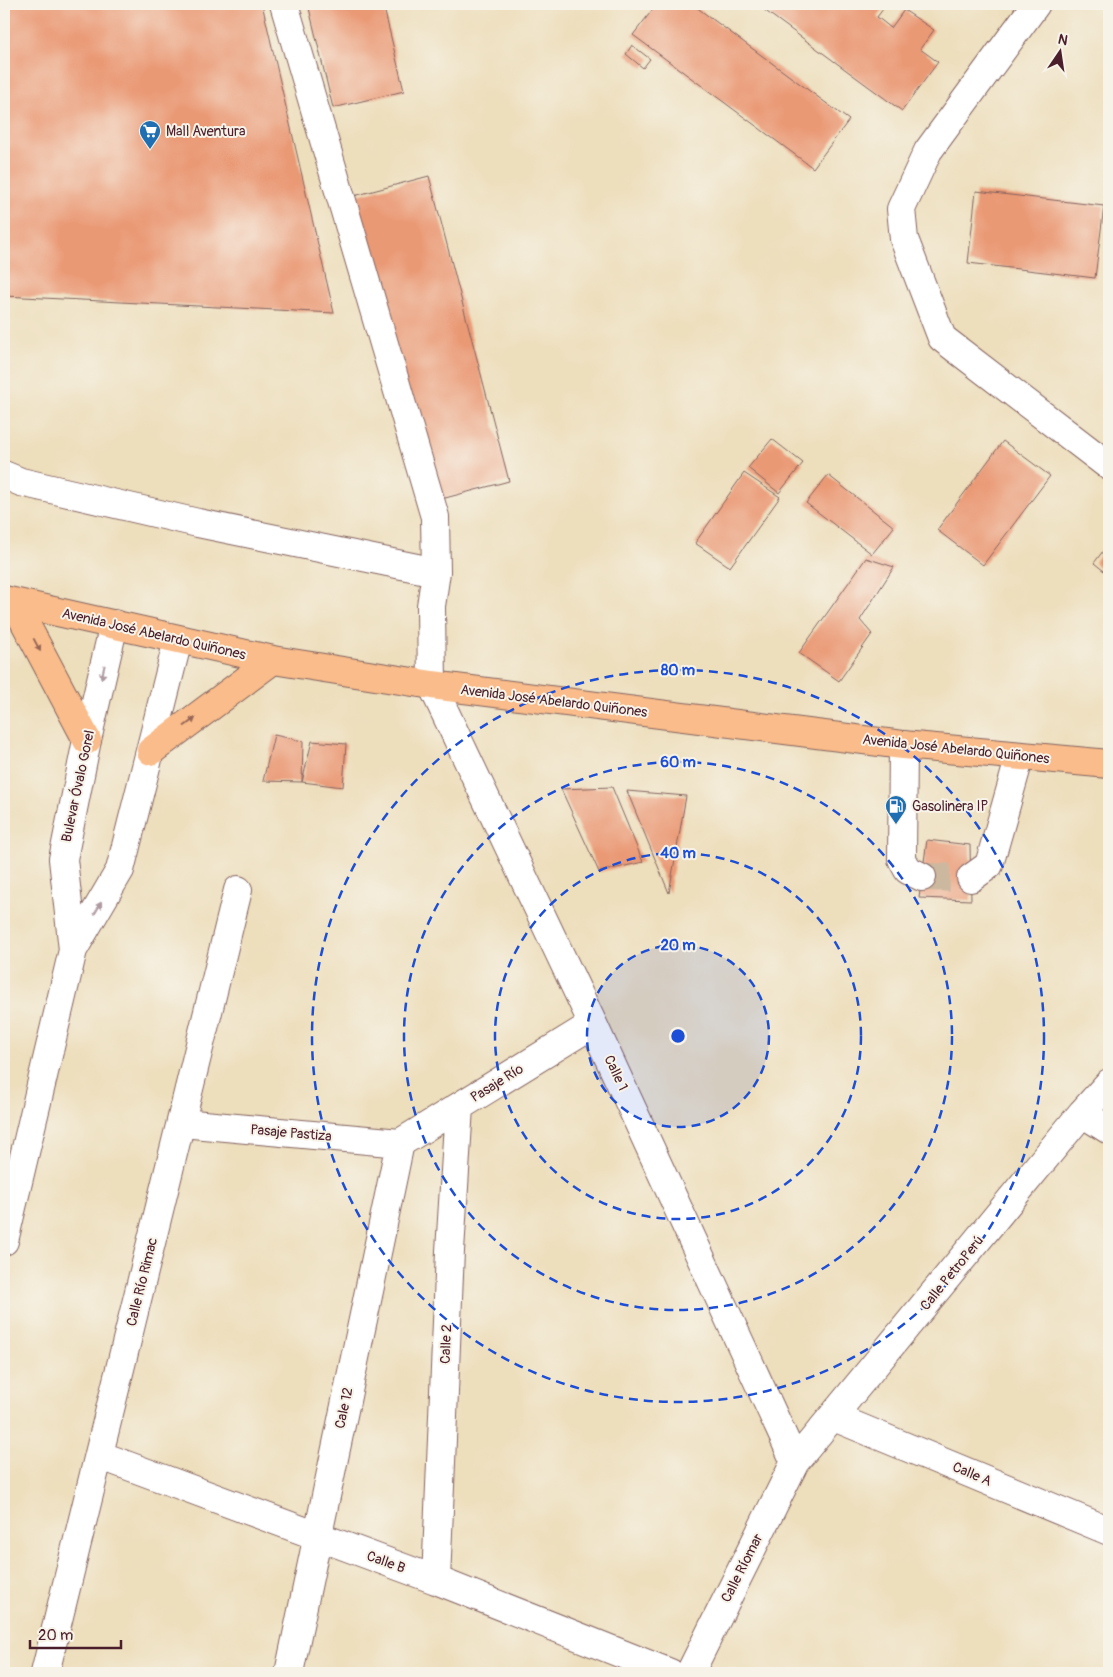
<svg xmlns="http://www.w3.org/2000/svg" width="1113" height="1677" font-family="Pangolin,sans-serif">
<rect width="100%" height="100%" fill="#f7f3e8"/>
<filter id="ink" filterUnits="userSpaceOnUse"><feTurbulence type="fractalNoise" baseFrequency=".02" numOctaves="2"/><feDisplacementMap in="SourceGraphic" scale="10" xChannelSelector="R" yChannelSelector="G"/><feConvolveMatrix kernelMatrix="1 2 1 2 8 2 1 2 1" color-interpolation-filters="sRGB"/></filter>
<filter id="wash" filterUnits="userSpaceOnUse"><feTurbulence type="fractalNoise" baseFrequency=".0096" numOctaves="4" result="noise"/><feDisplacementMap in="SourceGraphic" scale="20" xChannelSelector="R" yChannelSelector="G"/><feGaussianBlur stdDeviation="1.12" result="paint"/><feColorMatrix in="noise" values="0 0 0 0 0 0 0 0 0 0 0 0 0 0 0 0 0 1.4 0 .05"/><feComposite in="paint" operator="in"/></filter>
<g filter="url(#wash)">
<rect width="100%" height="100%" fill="#eddebc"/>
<g id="blocks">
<path fill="#ea9975" d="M4 4H262L334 313 4 296Z
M308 4H383L404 91 333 108Z
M657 4H692L849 120 813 168 633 35Z
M756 4H887L877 17 891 28 904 10 934 30 920 49 938 62 902 111Z
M632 45 650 59 643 68 626 54Z
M429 176 509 481 434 501 354 196Z
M976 191 1104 206 1095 278 968 263Z
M772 439 803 463 779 493 748 468Z
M1003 441 1050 476 983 565 937 530Z
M744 473 780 497 730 567 695 543Z
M828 475 894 527 872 554 806 503Z
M1109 543V575L1094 563Z
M866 558 894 567 860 620 872 634 839 681 799 653Z
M274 735 303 741 302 782 312 741 346 744 343 787 302 782 263 781Z
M612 787 643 862 599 872 561 789Z
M627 791 686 796 669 893Z
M927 840 970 845 971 900 919 898Z"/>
</g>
</g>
<g filter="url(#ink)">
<use href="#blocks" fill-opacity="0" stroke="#83625e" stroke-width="1"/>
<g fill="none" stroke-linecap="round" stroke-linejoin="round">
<path stroke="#ccb89f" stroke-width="28" stroke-dasharray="28 14" stroke-linecap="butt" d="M922 877 971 878"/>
<g stroke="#83625e" stroke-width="30">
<path id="minor" d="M284 4 435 517 436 572 431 606 432 685 593 1024 795 1462
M1036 4 928 151 901 209 904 239 942 338 1109 466
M4 475 21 482 198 523 436 572
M903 745 902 859 908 870 922 877
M971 878 989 865 1020 756
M73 950 63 859 87 740 114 624
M1082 1113 1109 1130
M182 1123 400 1143
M400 1143 593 1024
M4 1241 73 950 120 870 178 640
M834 1417 1109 1531
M99 1455 436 1580 670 1673
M436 1580 450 1251 459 1107
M45 1673 238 890
M289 1673 400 1143
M690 1673 795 1462 1082 1113 1109 1083"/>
</g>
<g stroke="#83625e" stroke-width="30">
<path id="major" d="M4 600 273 660 432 685 903 745 1109 764
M14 602 87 740
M151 751 273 660"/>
</g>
<use href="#minor" stroke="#fff" stroke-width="28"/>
<use href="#major" stroke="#f9bc8a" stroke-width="28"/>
</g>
<defs><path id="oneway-solid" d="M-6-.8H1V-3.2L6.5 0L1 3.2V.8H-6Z" transform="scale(1.25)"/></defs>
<g fill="#996656">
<use href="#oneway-solid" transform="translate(37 645) rotate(62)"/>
<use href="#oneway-solid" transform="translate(190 722) rotate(-37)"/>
</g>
<g fill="#ae9aa0">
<use href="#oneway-solid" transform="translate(103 672) rotate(103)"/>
<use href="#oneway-solid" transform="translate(98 908) rotate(-60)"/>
</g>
</g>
<circle cx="678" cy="1036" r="91" fill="#1d4ed8" fill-opacity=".12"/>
<g fill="none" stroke="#1d4ed8" stroke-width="2.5" stroke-dasharray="9 6">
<circle cx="678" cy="1036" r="91"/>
<circle cx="678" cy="1036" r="183"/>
<circle cx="678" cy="1036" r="274"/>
<circle cx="678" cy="1036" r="366"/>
</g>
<defs>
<g id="supermarket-pin" transform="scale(1.125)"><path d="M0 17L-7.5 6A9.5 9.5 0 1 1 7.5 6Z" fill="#1f6fb2" stroke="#f7f3e8"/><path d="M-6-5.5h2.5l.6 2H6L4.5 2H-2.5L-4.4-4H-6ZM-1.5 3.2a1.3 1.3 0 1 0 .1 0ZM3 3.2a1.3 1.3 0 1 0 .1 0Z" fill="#fff"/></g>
<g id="fuel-pin" transform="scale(1.125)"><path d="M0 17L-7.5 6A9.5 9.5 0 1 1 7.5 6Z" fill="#1f6fb2" stroke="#f7f3e8"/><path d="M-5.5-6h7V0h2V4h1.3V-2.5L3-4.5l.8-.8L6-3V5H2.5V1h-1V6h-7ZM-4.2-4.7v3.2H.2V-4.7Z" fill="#fff"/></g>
</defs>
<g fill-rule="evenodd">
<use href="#supermarket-pin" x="150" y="131"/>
<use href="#fuel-pin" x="896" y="806"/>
</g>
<g text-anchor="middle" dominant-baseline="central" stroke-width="4" stroke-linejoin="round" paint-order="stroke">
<g font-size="14" fill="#4a1f2b" stroke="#f7f3e8" text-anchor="start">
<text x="166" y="131">Mall Aventura</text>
<text x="912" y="806">Gasolinera IP</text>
</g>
<g font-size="14" fill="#4a1f2b" stroke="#f7f3e8">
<text transform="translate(154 634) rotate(13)">Avenida José Abelardo Quiñones</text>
<text transform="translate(554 701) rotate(7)">Avenida José Abelardo Quiñones</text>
<text transform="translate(956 749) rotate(6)">Avenida José Abelardo Quiñones</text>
<text transform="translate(78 786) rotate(-78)">Bulevar Óvalo Gorel</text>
<text transform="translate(616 1073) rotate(65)">Calle 1</text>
<text transform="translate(497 1083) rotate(-32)">Pasaje Río</text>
<text transform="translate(291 1133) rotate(5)">Pasaje Pastiza</text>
<text transform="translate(952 1273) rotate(-51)">Calle PetroPerú</text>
<text transform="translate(142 1282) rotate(-76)">Calle Río Rimac</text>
<text transform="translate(446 1344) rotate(-88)">Calle 2</text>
<text transform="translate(344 1408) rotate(-78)">Cale 12</text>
<text transform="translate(972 1474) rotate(23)">Calle A</text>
<text transform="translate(386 1562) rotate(20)">Calle B</text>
<text transform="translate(742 1568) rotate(-63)">Calle Ríomar</text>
</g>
</g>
<circle cx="678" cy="1036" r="8" fill="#1d4ed8" stroke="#f7f3e8" stroke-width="2.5"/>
<g font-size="15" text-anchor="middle" font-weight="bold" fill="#1d4ed8" stroke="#f7f3e8" stroke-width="4" stroke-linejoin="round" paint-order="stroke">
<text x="678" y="675">80 m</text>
<text x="678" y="767">60 m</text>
<text x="678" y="858">40 m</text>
<text x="678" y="950">20 m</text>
</g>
<rect width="1113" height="1677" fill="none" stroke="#f7f3e8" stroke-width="20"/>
<g transform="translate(1060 52) rotate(13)" stroke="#f7f3e8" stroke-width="4" paint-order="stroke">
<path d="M0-4L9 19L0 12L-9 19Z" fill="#4a1f2b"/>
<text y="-8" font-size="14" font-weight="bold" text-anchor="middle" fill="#4a1f2b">N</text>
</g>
<path d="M30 1640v8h91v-8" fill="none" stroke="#4a1f2b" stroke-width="2.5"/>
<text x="38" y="1640" font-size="15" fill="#4a1f2b" stroke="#f7f3e8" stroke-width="4" paint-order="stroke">20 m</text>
</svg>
